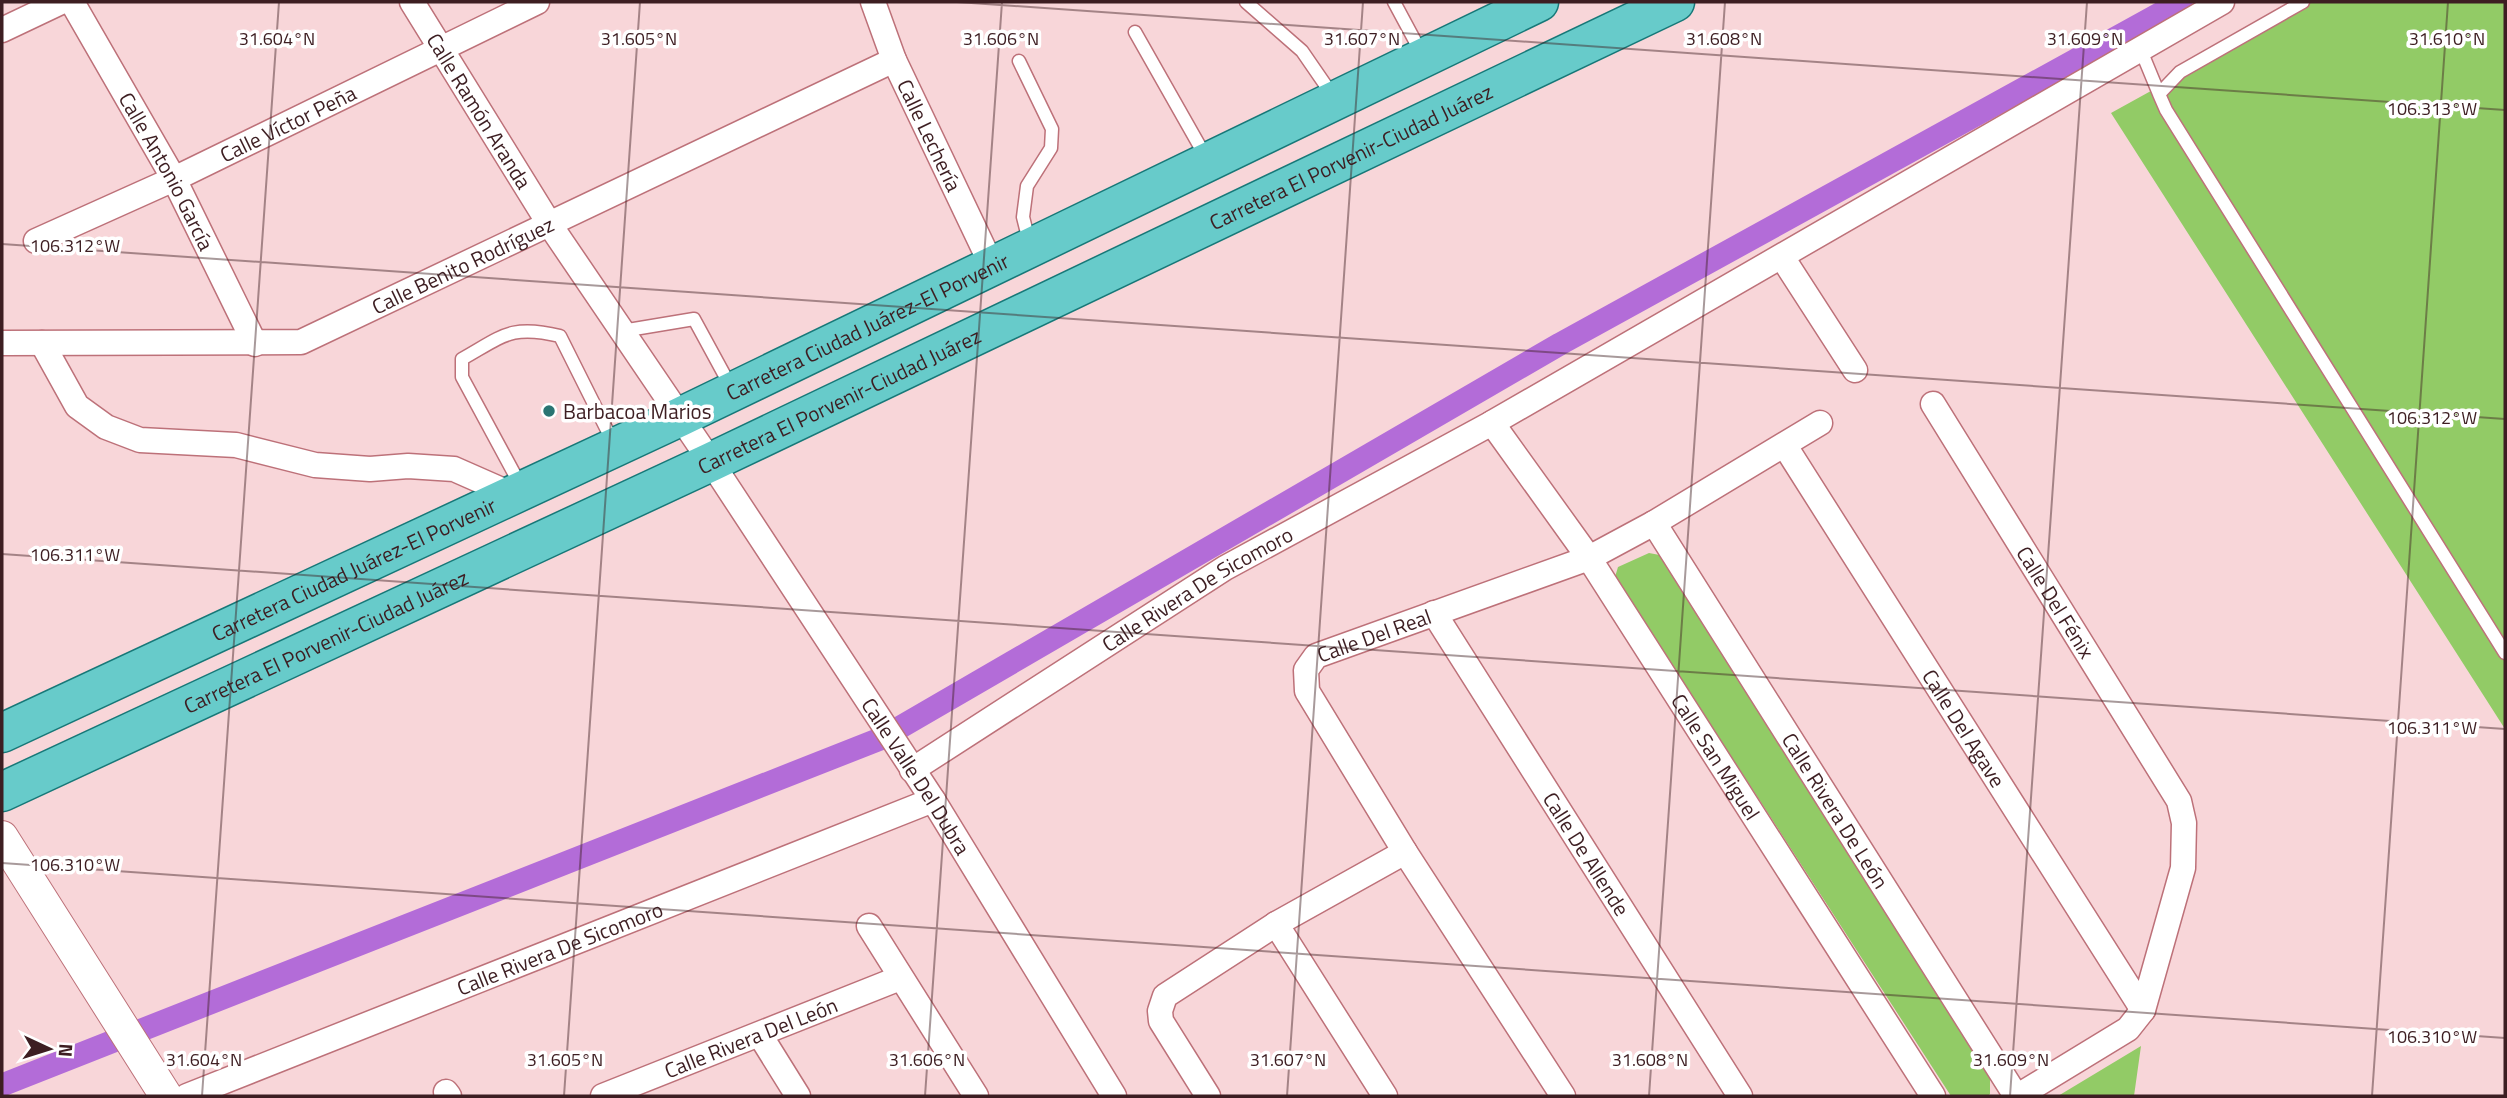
<svg xmlns="http://www.w3.org/2000/svg" width="2507" height="1098" font-family="'Titillium Web',sans-serif">
<rect width="100%" height="100%" fill="#f8d6d9"/>
<path fill="#92cb66" d="M2312 2H2505V729L2111 113Z
M1649 553 1665 556 1990 1078V1094L1988 1096H1951L1615 577 1618 567Z
M2141 1046 2134 1096H2058Z"/>
<g fill="none" stroke-linecap="round" stroke-linejoin="round">
<path stroke="#b36cd8" stroke-width="23" d="M2 1085 880 739 1560 344 2181 2"/>
<g stroke="#bd7179" stroke-width="15">
<path id="service" d="M1246 2 1302 51 1333 96
M1394 2 1422 54
M2303 2 2180 72 2159 94 2166 110 2505 653
M1135 32 1207 159
M2140 48 2159 94
M1019 61 1052 129 1051 148 1027 186 1023 217 1030 245
M622 331 694 319 731 387
M522 488 462 377V359C503 336 511 324 560 336L614 444"/>
</g>
<g stroke="#bd7179" stroke-width="27">
<g id="minor">
<path id="s1" d="M72 2 174 179 255 344"/>
<path id="s2" d="M412 2 550 225 711 462 933 800 1114 1096"/>
<path id="s3" d="M873 2 894 60 993 268"/>
<path d="M2 30 61 2"/>
<path id="s4" d="M36 241 174 179 537 2"/>
<path d="M1782 257 1855 370"/>
<path id="s5" d="M2 343 301 342 894 60"/>
<path d="M42 343 77 406 106 427 140 440 236 445 315 465 370 469 408 466 454 469 513 495"/>
<path id="s6" d="M1933 404 2179 801 2184 823 2183 868 2143 1010 2128 1029 2018 1096"/>
<path id="s7" d="M1492 423 1589 558 1933 1096"/>
<path id="s8" d="M1785 446 2143 1010"/>
<path id="s9" d="M1654 523 2016 1096"/>
<path id="s10" d="M1434 613 1740 1096"/>
<path id="s11" d="M912 770 1225 568 1492 423 2222 2"/>
<path d="M1276 924 1385 1096"/>
<path d="M869 926 976 1096"/>
<path d="M760 1035 798 1096"/>
<path d="M446 1092 449 1096"/>
<path id="s12" d="M187 1096 933 800"/>
<path id="s13" d="M603 1096 900 978"/>
<path d="M1208 1096 1161 1021 1160 1011 1165 996 1276 924 1405 852"/>
<path id="s14" d="M1563 1096 1405 852 1307 691 1306 670 1316 656 1589 558 1654 523 1820 423"/>
</g>
</g>
<g stroke="#bd7179" stroke-width="34">
<path id="tertiary" d="M2 837 166 1096"/>
</g>
<g stroke="#177878" stroke-width="41">
<g id="primary">
<path id="s15" d="M2 733 680 417 1539 2"/>
<path id="s16" d="M2 792 711 462 1675 2"/>
</g>
</g>
<use href="#service" stroke="#fff" stroke-width="12"/>
<use href="#minor" stroke="#fff" stroke-width="24"/>
<use href="#tertiary" stroke="#fff" stroke-width="32"/>
<use href="#primary" stroke="#67cbca" stroke-width="38"/>
</g>
<path fill="none" stroke="#3d1e22" stroke-width="2" stroke-opacity="0.45" d="M957 2 2505 110M2 244 2505 419M2 554 2505 729M2 863 2505 1038M202 1096 279 2M564 1096 640 2M925 1096 1002 2M1287 1096 1363 2M1649 1096 1725 2M2010 1096 2087 2M2372 1096 2448 2"/>
<circle fill="#2a7472" stroke="#fff" stroke-width="2.5" cx="549" cy="411" r="7"/>
<g text-anchor="middle" dominant-baseline="central" stroke-width="7" stroke-linejoin="round" paint-order="stroke">
<g font-size="21" fill="#3d1e22" stroke="#fff">
<text stroke="none"><textPath href="#s2" startOffset="128">Calle Ramón Aranda</textPath></text>
<text stroke="none"><textPath href="#s4" startOffset="278">Calle Víctor Peña</textPath></text>
<text stroke="none"><textPath href="#s3" startOffset="145">Calle Lechería</textPath></text>
<text stroke="none"><textPath href="#s16" startOffset="1491">Carretera El Porvenir-Ciudad Juárez</textPath></text>
<text stroke="none"><textPath href="#s1" startOffset="194">Calle Antonio García</textPath></text>
<text stroke="none"><textPath href="#s5" startOffset="478">Calle Benito Rodríguez</textPath></text>
<text stroke="none"><textPath href="#s15" startOffset="956">Carretera Ciudad Juárez-El Porvenir</textPath></text>
<text stroke="none"><textPath href="#s16" startOffset="924">Carretera El Porvenir-Ciudad Juárez</textPath></text>
<text stroke="none"><textPath href="#s15" startOffset="388">Carretera Ciudad Juárez-El Porvenir</textPath></text>
<text stroke="none"><textPath href="#s11" startOffset="338">Calle Rivera De Sicomoro</textPath></text>
<text stroke="none"><textPath href="#s6" startOffset="233">Calle Del Fénix</textPath></text>
<text stroke="none"><textPath href="#s14" startOffset="579">Calle Del Real</textPath></text>
<text stroke="none"><textPath href="#s16" startOffset="357">Carretera El Porvenir-Ciudad Juárez</textPath></text>
<text stroke="none"><textPath href="#s8" startOffset="334">Calle Del Agave</textPath></text>
<text stroke="none"><textPath href="#s7" startOffset="402">Calle San Miguel</textPath></text>
<text stroke="none"><textPath href="#s2" startOffset="924">Calle Valle Del Dubra</textPath></text>
<text stroke="none"><textPath href="#s9" startOffset="340">Calle Rivera De León</textPath></text>
<text stroke="none"><textPath href="#s10" startOffset="285">Calle De Allende</textPath></text>
<text stroke="none"><textPath href="#s12" startOffset="401">Calle Rivera De Sicomoro</textPath></text>
<text stroke="none"><textPath href="#s13" startOffset="159">Calle Rivera Del León</textPath></text>
</g>
<g font-size="21" fill="#3d1e22" stroke="#fff" text-anchor="start">
<text x="563" y="411">Barbacoa Marios</text>
</g>
</g>
<g font-size="18" text-anchor="middle" fill="#3d1e22" stroke="#fff" stroke-width="7" stroke-linejoin="round" paint-order="stroke">
<text x="277" y="45">31.604°N</text>
<text x="639" y="45">31.605°N</text>
<text x="1001" y="45">31.606°N</text>
<text x="1362" y="45">31.607°N</text>
<text x="1724" y="45">31.608°N</text>
<text x="2085" y="45">31.609°N</text>
<text x="2447" y="45">31.610°N</text>
<text x="2432" y="115">106.313°W</text>
<text x="75" y="252">106.312°W</text>
<text x="2432" y="424">106.312°W</text>
<text x="75" y="561">106.311°W</text>
<text x="2432" y="734">106.311°W</text>
<text x="75" y="871">106.310°W</text>
<text x="2432" y="1043">106.310°W</text>
<text x="204" y="1066">31.604°N</text>
<text x="565" y="1066">31.605°N</text>
<text x="927" y="1066">31.606°N</text>
<text x="1288" y="1066">31.607°N</text>
<text x="1650" y="1066">31.608°N</text>
<text x="2011" y="1066">31.609°N</text>
</g>
<rect width="2507" height="1098" fill="none" stroke="#3d1e22" stroke-width="7"/>
<g transform="translate(49 1049) rotate(94)" stroke="#ffffff" stroke-width="5" paint-order="stroke">
<path d="M0-5L12 26L0 18L-12 26Z" fill="#3d1e22"/>
<text y="-10" font-size="19" font-weight="bold" text-anchor="middle" fill="#3d1e22">N</text>
</g>
</svg>
